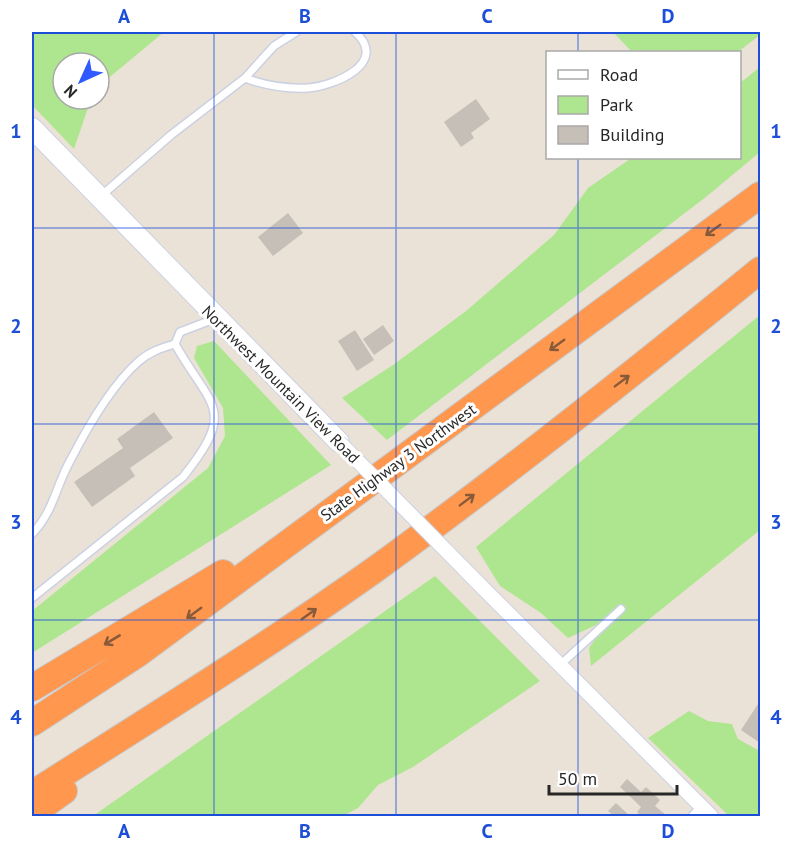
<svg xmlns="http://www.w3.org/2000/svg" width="792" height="848" font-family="'PT Sans',sans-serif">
<rect width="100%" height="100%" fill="#ebe2d7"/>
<path fill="#aee68f" d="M32 32H164L99 86V63H63V99H91L74 149 32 105Z
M613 32H760V35L738 52 630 50Z
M760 67V152L706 197 387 440 342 398 393 365 466 311 554 235 588 188 630 159 740 158V83Z
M760 315V530L591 666 589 648 609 619 568 638 541 613 500 586 476 547Z
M214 341 331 465 32 653V611L208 468 225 436 223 408 194 358 197 346Z
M435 576 540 681 413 767 378 785 358 808 343 816H93Z
M689 711 708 721 732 724 738 739 760 751V816H729L648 738Z"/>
<path fill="#c6bfb7" d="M476 99 490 119 471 133 474 138 461 147 444 122Z
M288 213 303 233 273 256 258 237Z
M383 325 394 341 374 355 363 339Z
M355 330 374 360 357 371 338 341Z
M154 412 173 438 130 468 135 476 92 507 74 482 123 448 117 439Z
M760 701V743L741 730Z
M627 779 641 792 646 787 660 800 655 806 667 816H641L637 812 641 807 620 787Z
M616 803 630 816H614L608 811Z"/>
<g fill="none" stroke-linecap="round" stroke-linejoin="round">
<g stroke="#ccd1e2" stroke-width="10">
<path id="lane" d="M245 78C266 86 286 89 308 88 334 86 390 63 355 32
M101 196 171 135 245 78 274 46 296 32
M32 534C54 511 55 488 70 461 86 430 112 385 138 362 149 352 161 348 175 344
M32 598 183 477C238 408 211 408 175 344L180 332 214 319
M560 665 621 609
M692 816 701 807"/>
</g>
<g stroke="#ccd1e2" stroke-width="16">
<path id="street" d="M482 587 711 816"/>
</g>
<g stroke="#ccd1e2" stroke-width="22">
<path id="secondary" d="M32 128 339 442"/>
</g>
<g stroke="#c7c7c7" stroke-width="28">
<path id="highway" d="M32 688 223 573
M32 723 139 653 760 195
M32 794C148 720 265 648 377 568 508 473 635 372 760 270
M32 814 64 791"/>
</g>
<use href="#lane" stroke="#fff" stroke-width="7"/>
<use href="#street" stroke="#fff" stroke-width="14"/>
<use href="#secondary" stroke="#fff" stroke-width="20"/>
<use href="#highway" stroke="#ff984e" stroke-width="26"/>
<g stroke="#ccd1e2" stroke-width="16" stroke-linecap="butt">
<path id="street-bridge" d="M339 442 482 587"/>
</g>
<use href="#street-bridge" stroke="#fff" stroke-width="14"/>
</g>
<defs><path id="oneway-shaft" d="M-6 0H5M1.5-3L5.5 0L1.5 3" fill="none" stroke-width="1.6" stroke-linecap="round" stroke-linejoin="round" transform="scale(1.5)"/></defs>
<g stroke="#885a39">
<use href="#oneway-shaft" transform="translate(713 230) rotate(144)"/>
<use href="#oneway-shaft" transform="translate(557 345) rotate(144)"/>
<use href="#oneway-shaft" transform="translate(622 381) rotate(-37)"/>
<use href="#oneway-shaft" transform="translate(467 500) rotate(-37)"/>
<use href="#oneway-shaft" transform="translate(194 613) rotate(144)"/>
<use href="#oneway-shaft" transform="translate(309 614) rotate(-35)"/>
<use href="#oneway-shaft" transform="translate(112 640) rotate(149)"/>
</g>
<path fill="none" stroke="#1d4ed8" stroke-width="1.5" stroke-opacity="0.55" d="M214 32V816M396 32V816M578 32V52M578 158V816M32 228H760M32 424H760M32 620H760"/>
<g text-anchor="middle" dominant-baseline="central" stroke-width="6" stroke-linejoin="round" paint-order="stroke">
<g font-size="16" fill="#272727" stroke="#fff">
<text transform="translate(281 384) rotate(45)">Northwest Mountain View Road</text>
<text transform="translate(398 462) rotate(-36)">State Highway 3 Northwest</text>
</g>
</g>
<rect width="792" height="848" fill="none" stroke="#ffffff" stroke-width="66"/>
<rect x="546" y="51" width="195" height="108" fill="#ffffff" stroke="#a9a9a9" stroke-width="1.5"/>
<rect x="558" y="70" width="30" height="9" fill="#ffffff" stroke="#a9a9a9" stroke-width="1.5"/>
<text x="600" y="81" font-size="18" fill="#272727">Road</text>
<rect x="558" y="96" width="30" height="18" fill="#aee68f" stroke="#a9a9a9" stroke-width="1.5"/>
<text x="600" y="111" font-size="18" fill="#272727">Park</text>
<rect x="558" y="126" width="30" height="18" fill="#c6bfb7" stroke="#a9a9a9" stroke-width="1.5"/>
<text x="600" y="141" font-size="18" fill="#272727">Building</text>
<g transform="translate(81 81) rotate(225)"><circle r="28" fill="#ffffff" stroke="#a9a9a9" stroke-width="1.5"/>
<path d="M0-4.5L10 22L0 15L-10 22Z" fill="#3059ff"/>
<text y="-9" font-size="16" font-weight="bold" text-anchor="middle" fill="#272727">N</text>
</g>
<path d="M549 785v9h128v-9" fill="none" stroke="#272727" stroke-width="3"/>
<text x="558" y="785" font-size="18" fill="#272727" stroke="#ffffff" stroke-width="4.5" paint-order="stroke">50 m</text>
<rect x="33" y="33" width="726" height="782" fill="none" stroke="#1d4ed8" stroke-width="2"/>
<g font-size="20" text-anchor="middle" font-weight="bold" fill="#1d4ed8">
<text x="124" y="23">A</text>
<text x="305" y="23">B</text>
<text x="487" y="23">C</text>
<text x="668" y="23">D</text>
<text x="16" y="138">1</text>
<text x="776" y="138">1</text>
<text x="16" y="333">2</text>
<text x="776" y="333">2</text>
<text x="16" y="529">3</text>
<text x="776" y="529">3</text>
<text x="16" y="724">4</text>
<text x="776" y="724">4</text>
<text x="124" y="838">A</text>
<text x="305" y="838">B</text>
<text x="487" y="838">C</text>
<text x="668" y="838">D</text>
</g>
</svg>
